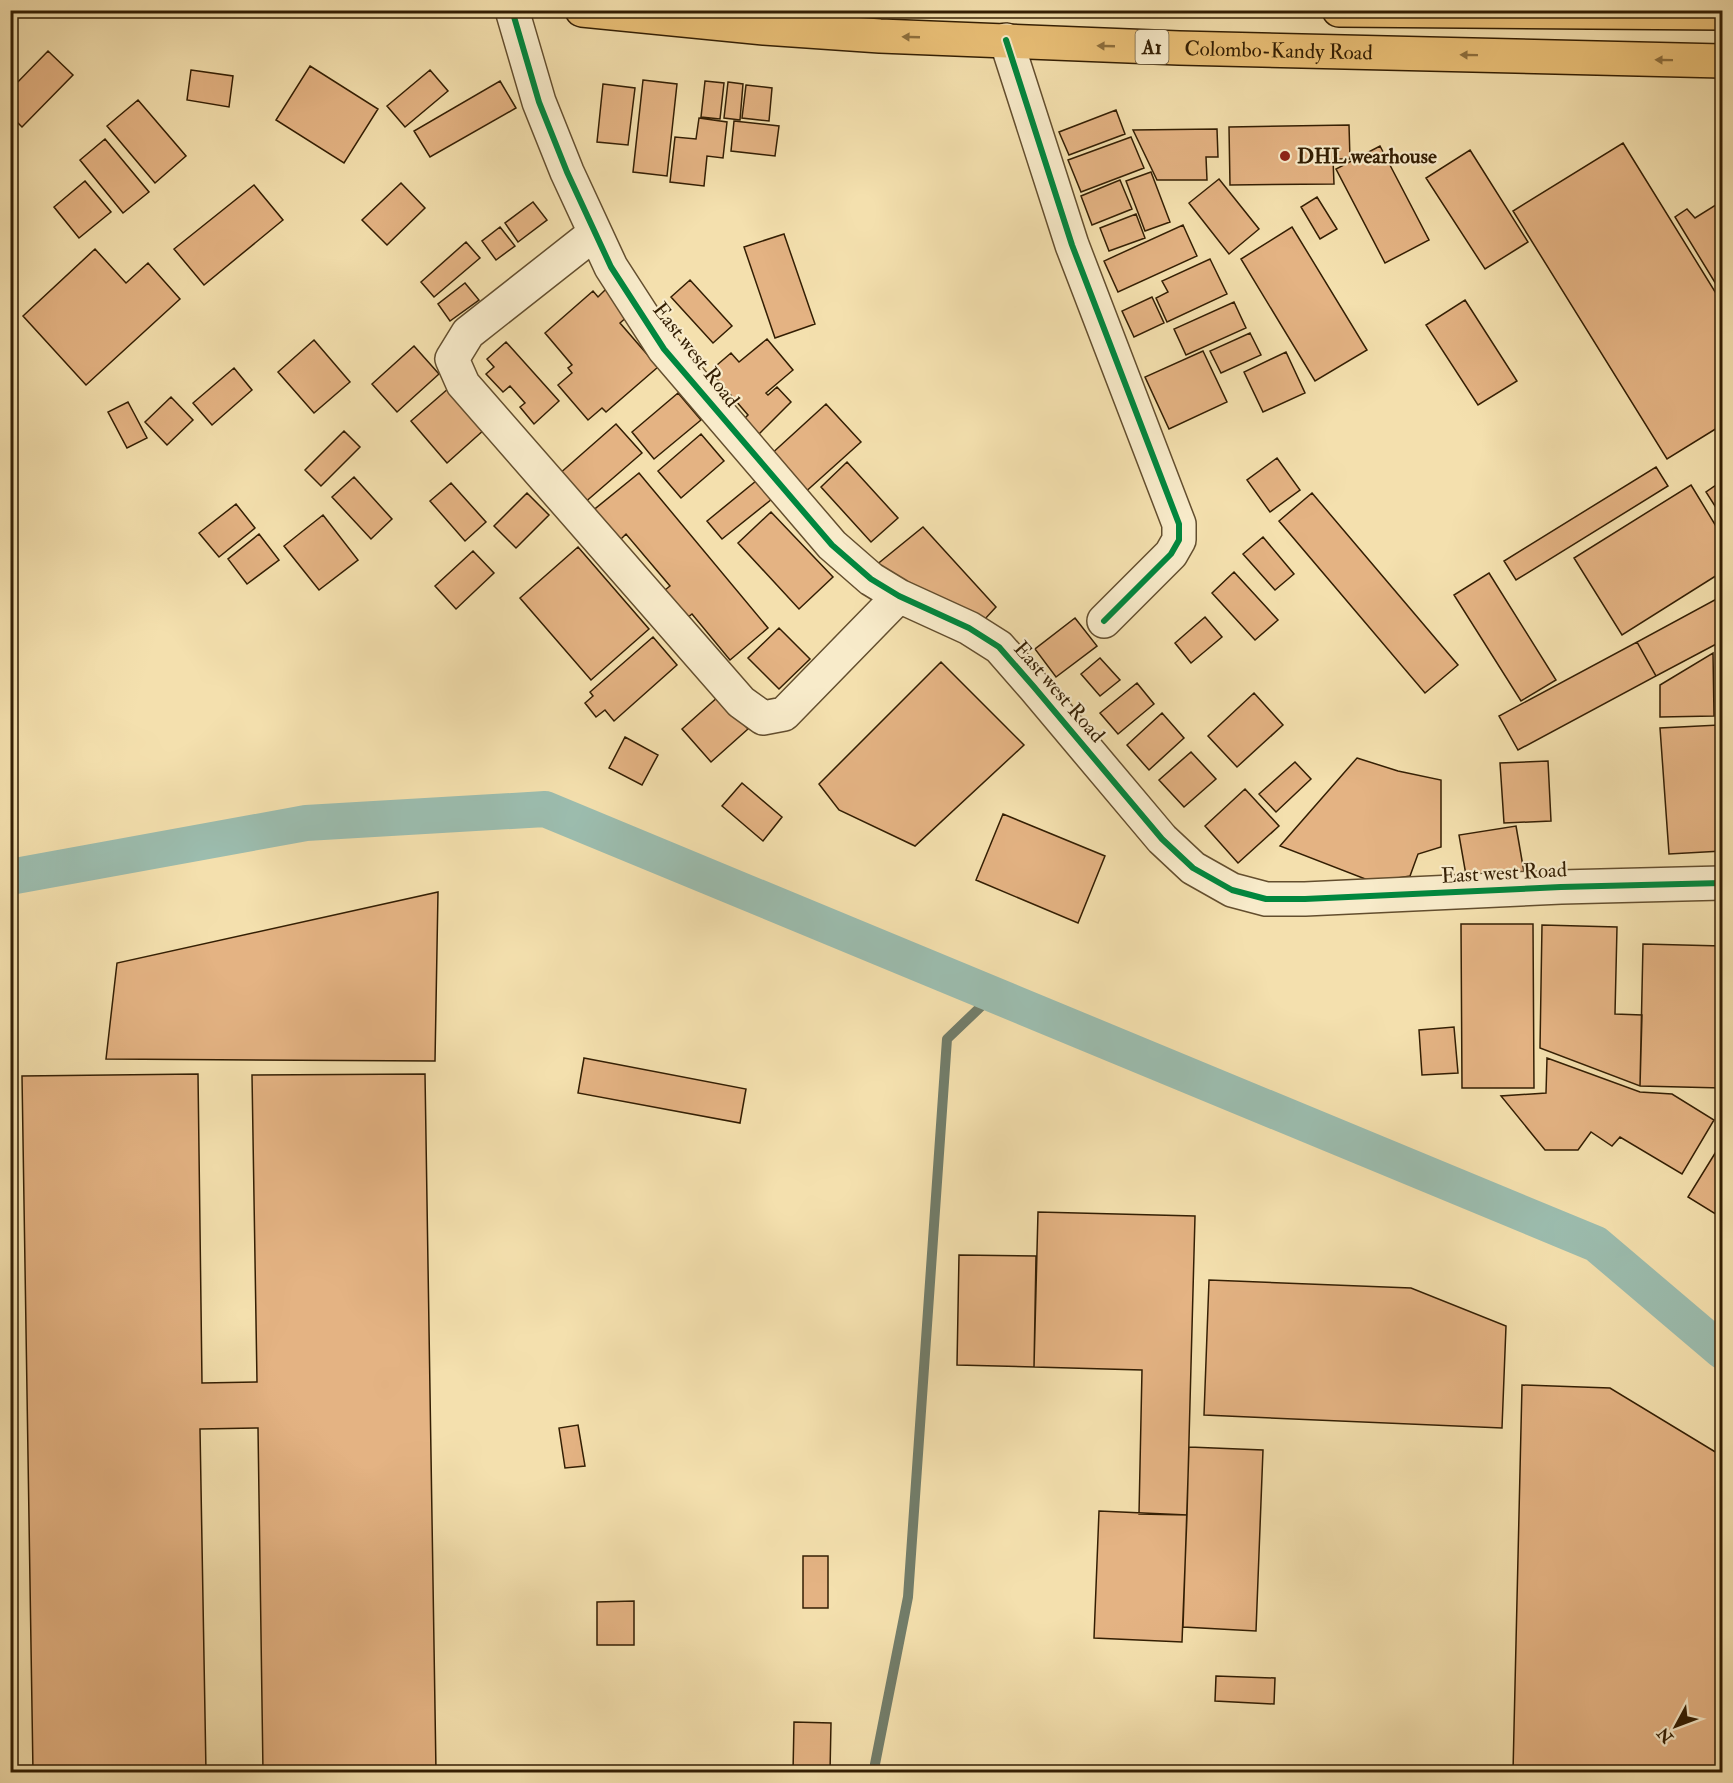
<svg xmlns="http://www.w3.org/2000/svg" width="1733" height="1783" font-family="'IM FELL Double Pica',serif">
<rect width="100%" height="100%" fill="#f4e0ae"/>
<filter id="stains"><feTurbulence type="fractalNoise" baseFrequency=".00333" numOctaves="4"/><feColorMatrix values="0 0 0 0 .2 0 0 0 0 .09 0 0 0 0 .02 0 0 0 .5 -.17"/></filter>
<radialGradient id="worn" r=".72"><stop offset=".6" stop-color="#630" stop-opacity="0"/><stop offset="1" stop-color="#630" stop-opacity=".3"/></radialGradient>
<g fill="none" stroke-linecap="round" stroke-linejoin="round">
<path stroke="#727d6a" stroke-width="10" d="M876 1772 875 1764 908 1597 947 1039 994 994"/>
<path stroke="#9cbdaf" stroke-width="36" d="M10 877 306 823 545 809 1596 1244 1722 1351"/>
</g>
<path fill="#e4b383" stroke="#331e03" stroke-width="1.5" d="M48 51 73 75 22 127 10 115V90Z
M310 66 378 109 344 163 276 120Z
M191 70 233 76 229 107 187 100Z
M430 70 448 91 405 127 387 106Z
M643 80 677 84 667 176 633 172Z
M500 81 516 108 430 157 414 131Z
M705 81 724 83 720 119 701 117Z
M728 82 743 84 740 120 724 118Z
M603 84 635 88 628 145 597 142Z
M746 85 772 88 769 121 742 118Z
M138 100 186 156 155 183 107 126Z
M1116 110 1125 134 1069 155 1059 132Z
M699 118 727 122 723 158 707 156 704 186 670 182 675 137 696 139Z
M734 121 779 126 775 156 731 151Z
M1349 125 1350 159H1333L1334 184 1230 185 1229 127Z
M1217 129 1218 157H1206L1207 180H1157L1133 130Z
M1131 137 1144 168 1081 192 1068 160Z
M105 139 149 192 123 213 80 160Z
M1623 143 1722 303V425L1667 459 1513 211Z
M1380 146 1429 240 1385 263 1336 169Z
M1470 150 1528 242 1485 269 1426 178Z
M1151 172 1170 222 1145 231 1126 181Z
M1219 179 1259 229 1229 254 1189 203Z
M1120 180 1132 209 1092 225 1081 196Z
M85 181 111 212 79 238 54 207Z
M401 183 425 208 387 245 362 220Z
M254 185 283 220 204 285 174 249Z
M1317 197 1337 229 1320 239 1301 207Z
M1722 201V294L1675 217 1687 209 1695 218Z
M533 202 547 220 518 242 505 223Z
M1136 214 1145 238 1109 251 1100 228Z
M1183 225 1197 256 1118 292 1104 261Z
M500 227 515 246 496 260 482 241Z
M1292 227 1367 350 1315 381 1241 259Z
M784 234 815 324 775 338 744 247Z
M466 242 480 258 434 297 421 282Z
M95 249 126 283 148 263 180 299 86 385 23 316Z
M1210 259 1227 294 1167 322 1156 298 1168 292 1162 281Z
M690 280 732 326 713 343 671 297Z
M465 283 479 300 450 321 438 304Z
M606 289 629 315 620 323 658 367 606 412 602 408 588 420 558 385 572 373 568 368 572 365 545 333 593 291 598 297Z
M1152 297 1164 323 1134 337 1122 311Z
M1465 300 1517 381 1478 405 1426 325Z
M1234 302 1246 328 1186 355 1174 329Z
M1250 333 1261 355 1221 373 1210 351Z
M767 339 793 370 766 393 768 395 777 387 791 402 753 440 738 425 748 415 710 371 731 353 739 362Z
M314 340 350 382 314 413 278 372Z
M506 342 559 401 534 424 520 407 525 403 510 386 503 392 486 374 494 367 487 359Z
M414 346 439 374 397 412 372 384Z
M1203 351 1227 402 1169 429 1145 377Z
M1286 352 1305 393 1263 412 1244 372Z
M234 368 252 390 212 425 193 403Z
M449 388 485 429 447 463 411 421Z
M678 393 701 420 654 459 632 432Z
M171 397 193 420 167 445 145 422Z
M128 402 147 438 127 448 108 412Z
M826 404 861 442 802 495 768 457Z
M616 424 642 453 583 504 558 475Z
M344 431 360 447 321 486 305 470Z
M701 434 724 461 681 498 658 471Z
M1277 458 1300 490 1270 512 1247 480Z
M847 462 898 518 871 542 821 487Z
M1656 467 1668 486 1516 580 1504 561Z
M639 473 768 628 730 660 692 614 683 621 660 594 670 586 626 534 617 543 591 512Z
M354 477 392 519 371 539 332 497Z
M756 481 772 499 722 539 707 521Z
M1722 481V517L1706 492Z
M451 483 486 522 465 541 430 501Z
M1691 485 1722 536V572L1622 635 1574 558Z
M527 493 549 515 516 548 494 526Z
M1312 493 1458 665 1425 693 1279 521Z
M236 504 255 528 219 557 199 533Z
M771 512 833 577 799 609 738 543Z
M323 515 358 560 319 590 284 546Z
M923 527 996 607 985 619 893 586 875 566Z
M259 534 279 560 247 584 228 559Z
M1263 537 1294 574 1275 590 1243 554Z
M578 547 649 629 591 680 520 598Z
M473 551 494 573 456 609 435 586Z
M1234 572 1278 620 1255 640 1212 593Z
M1489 573 1556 680 1521 701 1454 595Z
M1722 596V641L1656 676 1637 642Z
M1205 617 1222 637 1191 663 1175 643Z
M1075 618 1097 646 1056 677 1035 649Z
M779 628 810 659 779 689 748 658Z
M653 637 677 665 614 721 605 710 596 717 585 703 593 696 590 692Z
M1637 642 1656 676 1518 750 1499 716Z
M1713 653 1714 716 1660 717V685Z
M1100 658 1120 680 1100 696 1081 674Z
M941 662 1024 745 915 846 839 810 819 784Z
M1137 683 1154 704 1118 734 1100 713Z
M1254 693 1283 725 1237 767 1208 736Z
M719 696 748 729 711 762 682 729Z
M1162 713 1184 738 1149 770 1127 745Z
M1719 725 1722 775V851L1669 854 1660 728Z
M625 737 658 755 642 785 609 768Z
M1191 752 1216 779 1184 807 1159 780Z
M1357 758 1398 771 1441 780V847L1418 854 1410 876 1373 882 1280 846Z
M1548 761 1551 821 1504 823 1500 763Z
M1295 762 1311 779 1276 812 1259 794Z
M742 783 782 817 763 841 722 806Z
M1245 789 1279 826 1238 863 1205 826Z
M1003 814 1105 856 1078 923 976 880Z
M1516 826 1524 872 1467 881 1459 835Z
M438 892 435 1061 106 1059 117 963Z
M1461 924H1533L1534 1088H1462Z
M1542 925 1617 927 1615 1014 1642 1015 1640 1086 1540 1048Z
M1643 944 1722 946V1088L1640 1086Z
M1454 1027 1458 1073 1422 1075 1419 1030Z
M584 1058 746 1089 740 1123 578 1093Z
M1547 1058 1640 1092 1672 1094 1714 1120 1682 1174 1620 1137 1612 1146 1591 1132 1578 1150H1545L1501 1096 1546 1093Z
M198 1074 202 1383 257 1382 252 1075 425 1074 436 1772H263L258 1428 200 1429 206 1772H33L22 1076Z
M1722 1142V1218L1688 1197Z
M1038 1212 1195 1216 1187 1515 1139 1514 1142 1370 1034 1367Z
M959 1255 1036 1256 1034 1367 957 1365Z
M1209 1280 1411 1288 1506 1326 1502 1428 1204 1415Z
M1522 1385 1610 1388 1722 1456V1772H1513Z
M578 1425 585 1466 565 1468 559 1428Z
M1189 1447 1263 1450 1256 1631 1183 1627Z
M1099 1511 1187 1515 1182 1642 1094 1638Z
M803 1556H828V1608H803Z
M10 1571 15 1772H10Z
M634 1601V1645H597V1602Z
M1216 1676 1275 1678 1274 1704 1215 1701Z
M794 1722 831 1723 830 1772H793Z"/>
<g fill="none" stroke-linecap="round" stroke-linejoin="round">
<g stroke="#634e2e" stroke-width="36">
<path id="minor" d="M512 10 539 102 567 172 611 267 664 349 832 545 871 579 899 596 969 628 999 647 1034 687 1162 839 1193 868 1232 890 1266 899H1305L1561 887 1722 883
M1006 40 1072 245 1179 524V540L1171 554 1104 621
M595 233 468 333 452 359 463 384 741 702 763 718 784 714 899 596"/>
</g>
<g stroke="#331e03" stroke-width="36">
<g id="trunk">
<path id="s1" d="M582 10 764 28 880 36 1179 48 1722 61"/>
<path d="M1339 10 1722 13"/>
</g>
</g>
<use href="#minor" stroke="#f8ebca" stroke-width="33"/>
<use href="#trunk" stroke="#eac077" stroke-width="33"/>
<g stroke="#f8ebca" stroke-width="10">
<path id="cycleway" d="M512 10 539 102 567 172 611 267 664 349 832 545 871 579 899 596 969 628 999 647 1034 687 1162 839 1193 868 1232 890 1266 899H1305L1561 887 1722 883
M1006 40 1072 245 1179 524V540L1171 554 1104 621"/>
</g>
<use href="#cycleway" stroke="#00873e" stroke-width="6"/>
</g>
<defs><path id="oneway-solid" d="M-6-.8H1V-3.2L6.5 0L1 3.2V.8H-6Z" transform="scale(1.5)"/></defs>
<g fill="#8e6f3d">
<use href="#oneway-solid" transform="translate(911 37) rotate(-178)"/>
<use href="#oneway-solid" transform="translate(1106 46) rotate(-178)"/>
<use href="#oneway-solid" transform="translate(1469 55) rotate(-179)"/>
<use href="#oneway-solid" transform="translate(1664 60) rotate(-179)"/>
</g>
<circle fill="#8f2418" stroke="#f8ebca" stroke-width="2" cx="1285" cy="156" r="6"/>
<g text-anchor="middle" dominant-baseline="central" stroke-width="4.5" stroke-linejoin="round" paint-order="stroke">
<rect fill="#f8ebca" stroke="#6e5c3f" stroke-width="1.5" x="1135.5" y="30" width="33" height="34" rx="4.5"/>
<g font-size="20" font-weight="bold" fill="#331e03">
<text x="1152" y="47">A1</text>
</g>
<g font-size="21" fill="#331e03" stroke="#f8ebca">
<text stroke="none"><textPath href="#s1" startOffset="698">Colombo-Kandy Road</textPath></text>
<text transform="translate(696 355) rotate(52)">East west Road</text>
<text transform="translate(1059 692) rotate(49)">East west Road</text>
<text transform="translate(1504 873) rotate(-3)">East west Road</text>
</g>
<g font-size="21" font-weight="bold" fill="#331e03" stroke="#f8ebca" text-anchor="start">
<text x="1297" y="156">DHL wearhouse</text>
</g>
</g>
<rect width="1733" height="1783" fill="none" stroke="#f4e0ae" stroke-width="36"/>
<rect x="12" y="12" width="1709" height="1759" fill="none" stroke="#331e03" stroke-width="3"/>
<rect x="18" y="18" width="1697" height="1747" fill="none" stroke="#331e03" stroke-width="1.5"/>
<g transform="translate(1676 1726) rotate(229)" stroke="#f8ebca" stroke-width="4.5" paint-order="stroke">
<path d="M0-4.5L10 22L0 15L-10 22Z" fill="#331e03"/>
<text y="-9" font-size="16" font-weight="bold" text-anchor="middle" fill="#331e03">N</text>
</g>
<rect width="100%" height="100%" filter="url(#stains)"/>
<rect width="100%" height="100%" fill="url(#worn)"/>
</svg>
